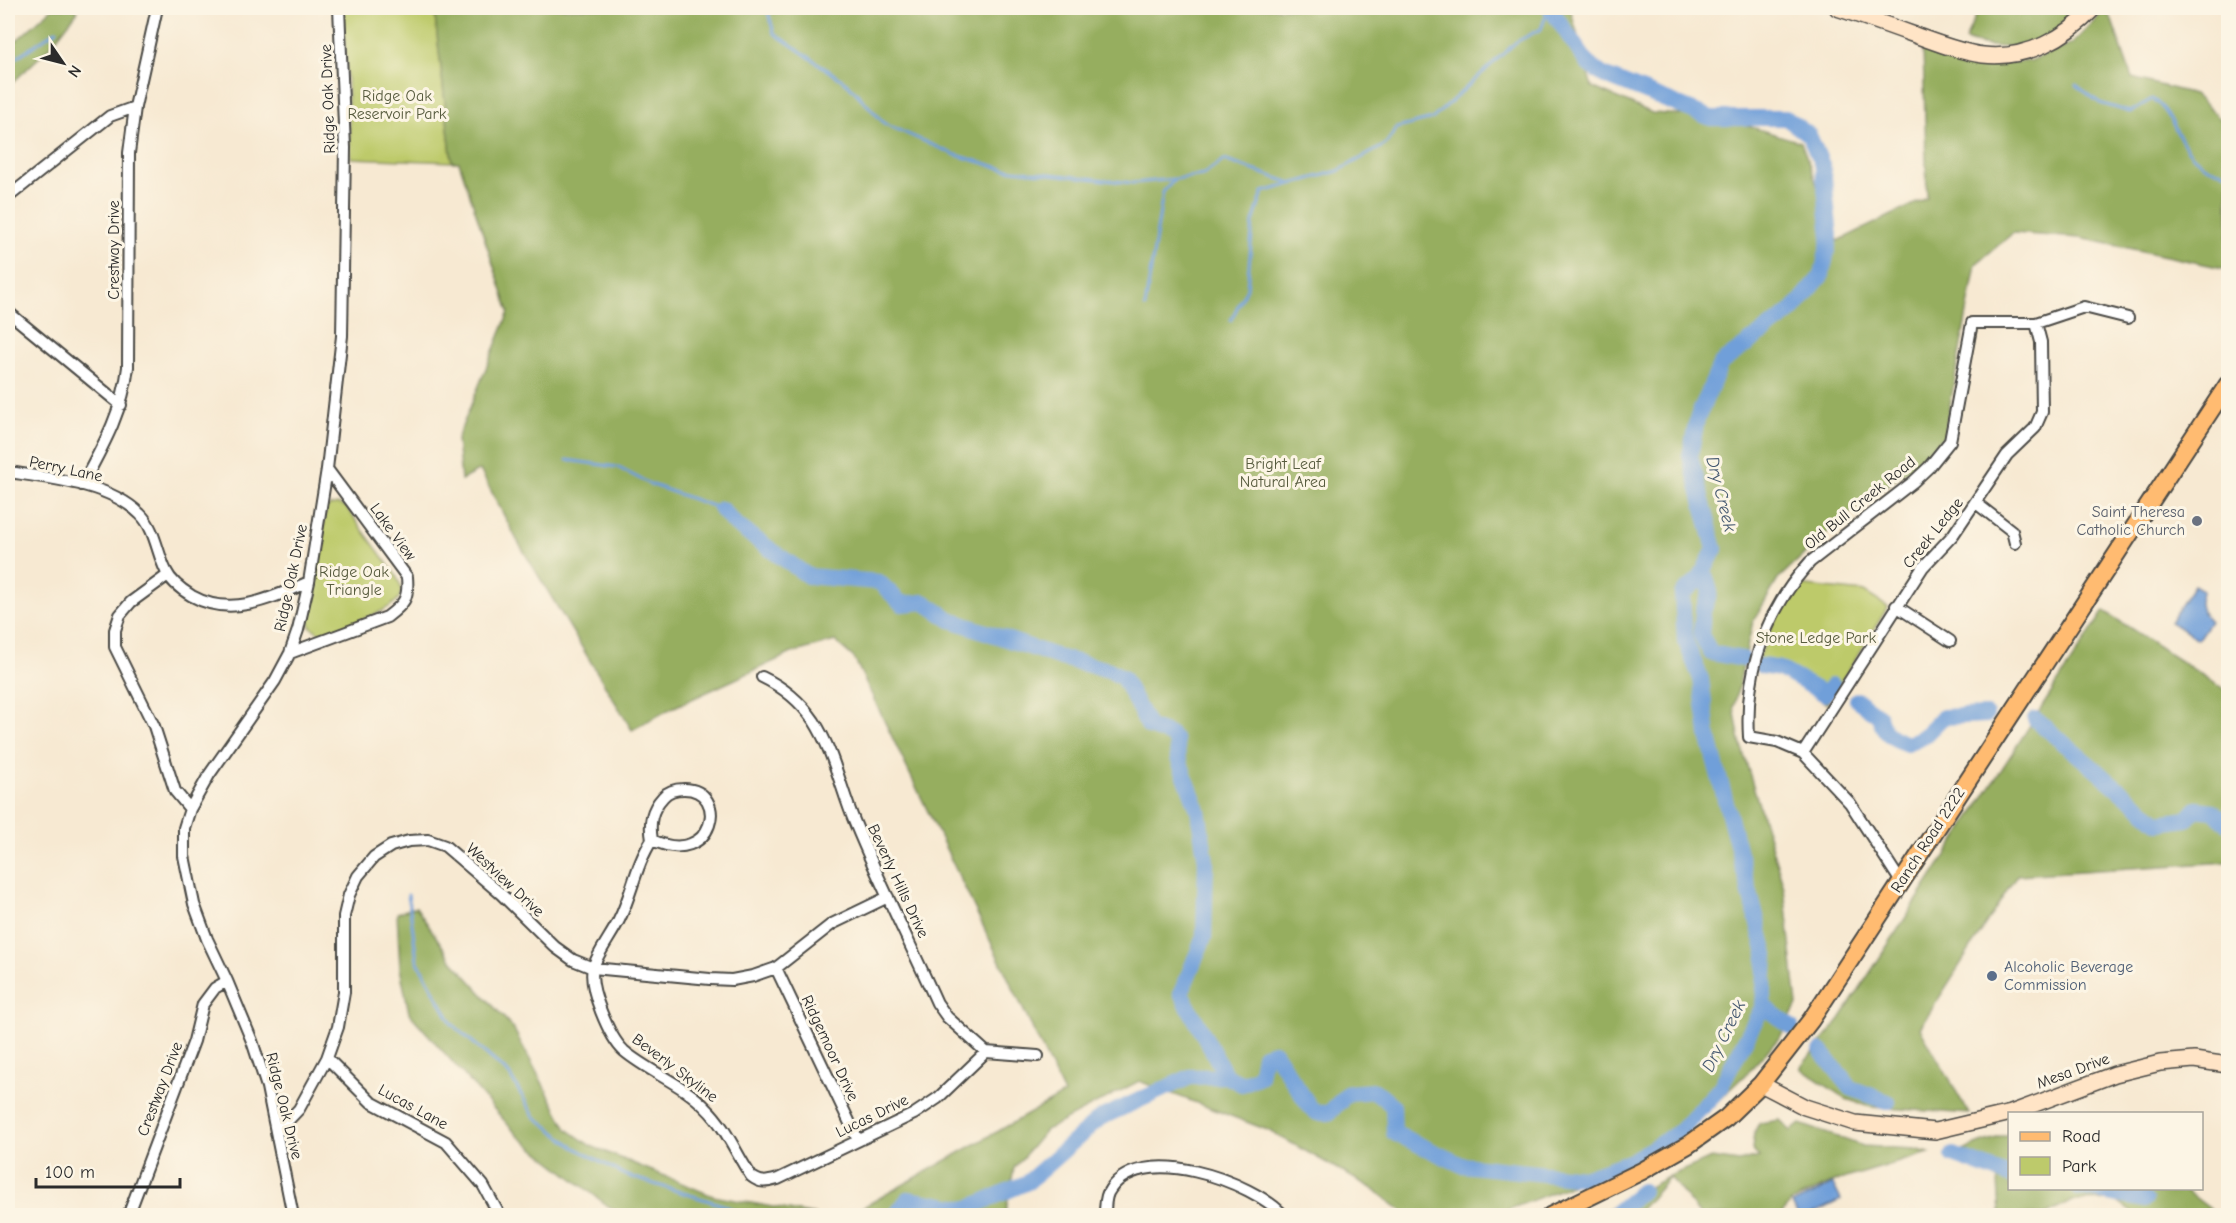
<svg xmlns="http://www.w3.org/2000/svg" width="2236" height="1223" font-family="'Comic Neue',sans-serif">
<rect width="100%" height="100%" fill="#fcf5e5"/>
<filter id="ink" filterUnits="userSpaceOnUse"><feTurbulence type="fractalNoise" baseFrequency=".0167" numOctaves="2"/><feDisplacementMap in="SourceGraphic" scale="12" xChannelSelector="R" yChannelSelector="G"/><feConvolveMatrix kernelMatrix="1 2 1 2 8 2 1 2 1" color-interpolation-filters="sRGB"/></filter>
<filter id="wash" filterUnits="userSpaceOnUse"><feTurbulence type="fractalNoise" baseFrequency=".008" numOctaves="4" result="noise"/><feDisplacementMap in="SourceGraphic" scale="24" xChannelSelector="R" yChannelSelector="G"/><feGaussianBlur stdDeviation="1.35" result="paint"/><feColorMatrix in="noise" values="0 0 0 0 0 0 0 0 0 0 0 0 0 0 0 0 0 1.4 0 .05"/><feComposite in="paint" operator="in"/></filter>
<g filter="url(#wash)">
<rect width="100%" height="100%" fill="#f7e9d2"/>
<path fill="#bdca6b" stroke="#747a4b" stroke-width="1.5" d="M343 8H434L452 162 351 158Z
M338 504 346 507 395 574C399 581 403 588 400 596 393 612 342 626 325 633H319L310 626 309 620 326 510 329 506Z
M1797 585 1864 592 1888 607 1827 704 1759 658 1773 623Z"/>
<path fill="#96ae5f" stroke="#606c45" stroke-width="1.5" d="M53 8H73L78 11 50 47 8 87V48Z
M434 8H1570L1592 87 1652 113 1718 117 1801 142 1838 241 1927 198 1923 46 1984 64 2030 61 2072 44 2104 11 2111 18 2132 78 2194 94 2228 126V269L2080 238 2013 233 1976 264 1944 437 1917 463 1845 516 1779 578 1753 621 1734 707 1740 742 1784 888 1797 1005 1780 1037 1748 1072 1705 1113 1650 1150 1572 1185 1494 1215H1407L1373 1189 1270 1131 1139 1081 1046 1130 1014 1168 1006 1211 1008 1215H849L1064 1094 854 658 835 641 792 653 668 710 632 730 518 542 480 470 461 480 457 439 509 312 459 162H452Z
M1979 8H2085C2072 20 2056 34 2039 41 2017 50 1987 48 1965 40Z
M2104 611 2228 692V862L2017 875 1920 1028 1969 1114 1871 1107 1846 1099 1800 1068 1840 1019Z
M416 907 451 959 513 1028 567 1129 591 1146 713 1196 816 1215 623 1216 608 1206 518 1136 409 1013 400 968 397 913Z
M1780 1120 1791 1131 1800 1124 1863 1146 1915 1149 1929 1153 1836 1181 1792 1201 1781 1215H1700L1670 1177 1636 1215H1597L1670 1176 1711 1158 1739 1162 1759 1157 1752 1150C1753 1140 1753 1130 1760 1123Z
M2009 1134 2010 1188 2184 1189 2218 1215H2135L2115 1200 2072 1201 2046 1215H2000L1998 1180 1960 1153 1975 1145Z"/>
<path fill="#6f9fd9" stroke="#4d6582" stroke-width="1.5" d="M2194 585 2203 590C2197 603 2200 611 2210 621L2198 639 2170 622Z
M1833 1184 1841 1200 1810 1215H1798L1792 1204Z"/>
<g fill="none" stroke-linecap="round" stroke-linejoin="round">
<path stroke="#6f9fd9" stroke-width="3" d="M767 8 774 33 848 84 885 124 953 154 1004 169 1133 183 1175 179
M8 63 57 30
M2076 85 2100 103 2130 112 2152 99C2174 112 2176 141 2194 157 2203 166 2217 171 2228 173
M1145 307 1163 192 1175 179 1203 175 1224 160 1291 183
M1231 320 1247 288 1253 222 1263 192 1338 171 1385 145 1397 128 1432 119 1516 42 1541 29 1549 8
M567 460 617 467 650 484 721 509
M408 895 417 960 452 1024 509 1074 534 1116 574 1147 625 1175 726 1206 742 1216"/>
<path stroke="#6f9fd9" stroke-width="16" d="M721 509 736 525 808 576 879 582 902 604 924 602 951 620 1061 658 1109 670 1123 678 1149 727 1171 735 1176 741 1178 758 1198 810 1206 861 1204 937 1181 993 1226 1076
M1704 571 1710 592 1703 611 1701 635 1711 653 1743 659
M1762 666 1780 669 1825 694 1833 685
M1857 700 1879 716C1883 733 1891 738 1907 744L1923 737 1943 717 1986 715
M2035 719 2159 823 2187 819 2196 809 2213 811 2228 824
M1763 1006 1791 1027
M1821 1051 1851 1088 1888 1102
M1953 1155 2010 1176
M2079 1188 2145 1200
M856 1216H862
M895 1216 908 1199 966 1209 1028 1182 1100 1118 1190 1077 1226 1076 1242 1084 1260 1076 1264 1055 1274 1052 1310 1107 1317 1113H1329L1348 1093 1375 1091 1393 1106 1394 1133 1462 1165 1583 1178 1631 1161 1679 1132 1720 1088 1763 1006 1766 954 1708 735 1701 679 1685 640 1682 594 1700 578 1715 549 1690 456 1697 419 1721 363 1793 310 1822 275 1830 236 1823 167 1809 135 1786 118H1711L1603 75 1588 64 1550 8
M1612 1216 1642 1191"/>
</g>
</g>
<g filter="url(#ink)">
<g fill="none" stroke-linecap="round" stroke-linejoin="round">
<g stroke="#4a4844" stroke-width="14">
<path id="street" d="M8 197 110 116 135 107
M8 312 121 405
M8 472C49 478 109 483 140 514 155 528 157 553 166 571 171 582 182 590 192 596 231 618 272 598 309 582
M82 485C103 446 123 411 128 367L129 153 135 107 157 8
M1976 503 2012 531 2015 543
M168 575 131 602 120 615 115 630V647L154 726 175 791 190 809
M1896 606 1950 641
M290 653 387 617C404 604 409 599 407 577L327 469
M762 677C783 687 801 702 814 721 834 752 841 790 855 823 880 884 910 943 937 1003L947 1017 986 1052 1038 1056
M1803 753 1923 567 1953 535 2007 455 2035 428 2042 412 2041 342 2036 323
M652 840C715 869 730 789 684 789 676 789 668 791 663 797 651 810 649 823 652 840 636 864 632 894 619 920 613 933 597 954 593 968 588 987 609 1037 624 1051 649 1072 683 1084 706 1108 726 1127 736 1154 751 1176 761 1184 767 1182 778 1179L914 1114 938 1098 986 1052
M1901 882 1850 803 1803 753 1777 742 1749 737C1745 671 1765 612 1810 562L1913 482 1929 467 1950 441 1972 323H2036L2084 307 2128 318
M776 968 858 1140
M327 1058 371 1102 446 1142 483 1185 500 1216
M277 1132 299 1109 327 1058 338 1027 344 992V916L349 895 358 876 374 857 391 846 409 841 428 840 445 846 501 894 555 947 573 960 593 968 710 979 732 980 753 976 776 968 832 924 888 897
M128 1216 194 1041 203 1004 215 988 227 981
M293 1216 267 1087 252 1041 227 981 207 939 194 904 184 856V828L190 809 209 775 275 681 290 653 298 630 309 582 327 469 342 336 345 148 339 8
M1105 1216C1105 1208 1105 1199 1108 1193 1137 1139 1254 1182 1284 1216"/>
</g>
<g stroke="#4a4844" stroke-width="18">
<path id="secondary" d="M1837 8C1862 16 1887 25 1912 34 1935 42 1959 52 1983 55 2026 60 2066 38 2094 8
M1761 1084 1805 1107 1855 1123 1935 1131 2011 1113 2115 1074 2160 1063 2194 1060 2228 1065"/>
</g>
<g stroke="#4a4844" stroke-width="20">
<path id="primary" d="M1550 1216 1642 1171 1688 1145 1726 1118 1761 1084 1811 1020 2228 384"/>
</g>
<use href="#street" stroke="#fff" stroke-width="10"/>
<use href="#secondary" stroke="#ffe4c6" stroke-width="15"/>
<use href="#primary" stroke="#ffbb71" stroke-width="16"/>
</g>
</g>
<circle fill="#6b7280" stroke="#fcf5e5" stroke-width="2" cx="2197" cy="521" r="6"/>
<circle fill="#5c6f8a" stroke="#fcf5e5" stroke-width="2" cx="1992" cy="976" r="6"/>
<g text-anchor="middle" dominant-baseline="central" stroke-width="6" stroke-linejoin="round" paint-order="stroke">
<g font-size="16" fill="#575b3e" stroke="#fcf5e5">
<text x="397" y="96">Ridge Oak<tspan x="397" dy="18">Reservoir Park</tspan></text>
<text x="1283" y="464">Bright Leaf<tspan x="1283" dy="18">Natural Area</tspan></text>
<text x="354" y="572">Ridge Oak<tspan x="354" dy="18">Triangle</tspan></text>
<text x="1816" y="638">Stone Ledge Park</text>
</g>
<g font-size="16" fill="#2b2b2b" stroke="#fcf5e5">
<text transform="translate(328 99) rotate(-92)">Ridge Oak Drive</text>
<text transform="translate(114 250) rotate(-90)">Crestway Drive</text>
<text transform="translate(66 469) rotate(12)">Perry Lane</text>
<text transform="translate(1860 503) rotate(-39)">Old Bull Creek Road</text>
<text transform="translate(393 532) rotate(54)">Lake View</text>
<text transform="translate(1933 533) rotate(-51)">Creek Ledge</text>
<text transform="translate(291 578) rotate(-78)">Ridge Oak Drive</text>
<text transform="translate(1928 840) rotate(-57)">Ranch Road 2222</text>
<text transform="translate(505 880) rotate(43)">Westview Drive</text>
<text transform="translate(898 881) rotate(65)">Beverly Hills Drive</text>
<text transform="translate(830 1048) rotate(65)">Ridgemoor Drive</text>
<text transform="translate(675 1068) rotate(37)">Beverly Skyline</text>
<text transform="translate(2073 1071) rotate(-20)">Mesa Drive</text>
<text transform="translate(160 1089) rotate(-69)">Crestway Drive</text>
<text transform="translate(284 1106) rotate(76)">Ridge Oak Drive</text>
<text transform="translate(413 1107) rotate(29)">Lucas Lane</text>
<text transform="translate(872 1116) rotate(-26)">Lucas Drive</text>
</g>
<g font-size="16" fill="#5b616d" stroke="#fcf5e5" text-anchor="end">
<text x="2185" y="512">Saint Theresa<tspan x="2185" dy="18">Catholic Church</tspan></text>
</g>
<g font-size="16" fill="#4e5e75" stroke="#fcf5e5" text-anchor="start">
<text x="2004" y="967">Alcoholic Beverage<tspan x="2004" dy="18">Commission</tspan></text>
</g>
<g font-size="18" font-style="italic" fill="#465971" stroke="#fcf5e5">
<text transform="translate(1721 494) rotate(76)">Dry Creek</text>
<text transform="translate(1724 1036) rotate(-64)">Dry Creek</text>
</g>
</g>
<rect width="2236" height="1223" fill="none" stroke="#fcf5e5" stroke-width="30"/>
<rect x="2008" y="1112" width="195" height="78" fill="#fcf5e5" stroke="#a8a49b" stroke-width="1.5"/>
<rect x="2020" y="1132" width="30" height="9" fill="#ffbb71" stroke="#a8a49b" stroke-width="1.5"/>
<text x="2062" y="1142" font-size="18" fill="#2b2b2b">Road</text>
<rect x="2020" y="1157" width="30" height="18" fill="#bdca6b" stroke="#a8a49b" stroke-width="1.5"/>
<text x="2062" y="1172" font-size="18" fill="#2b2b2b">Park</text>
<g transform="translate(63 63) rotate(125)" stroke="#fcf5e5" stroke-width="4.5" paint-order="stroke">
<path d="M0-4.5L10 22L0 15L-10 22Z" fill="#2b2b2b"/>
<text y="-9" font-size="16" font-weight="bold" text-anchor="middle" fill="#2b2b2b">N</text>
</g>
<path d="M36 1178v9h144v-9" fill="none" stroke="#2b2b2b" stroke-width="3"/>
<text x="45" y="1178" font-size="18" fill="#2b2b2b" stroke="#fcf5e5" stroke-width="4.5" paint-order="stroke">100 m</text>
</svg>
